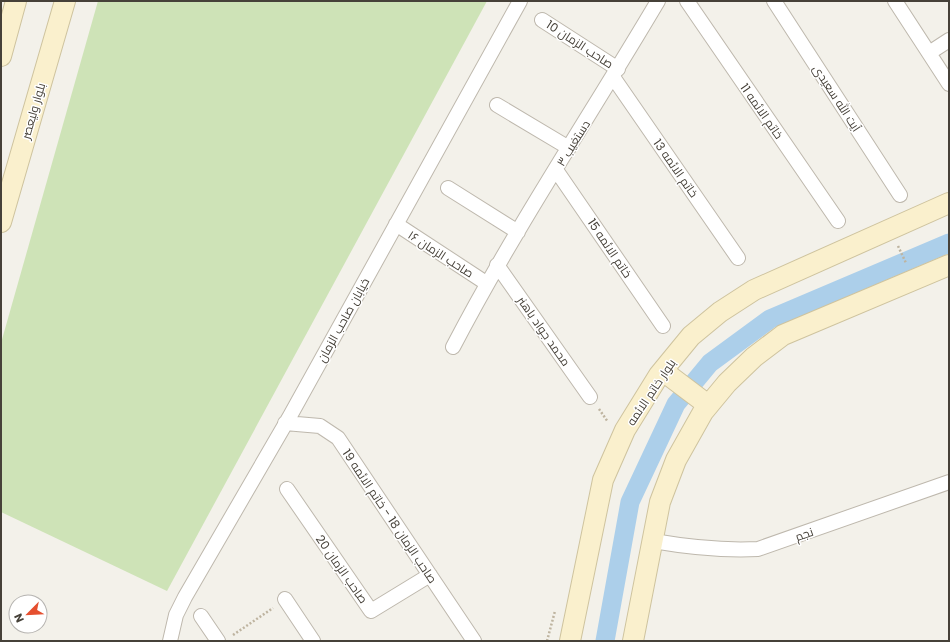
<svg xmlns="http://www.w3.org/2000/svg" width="950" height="642" font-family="Poppins,Cairo,sans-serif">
<rect width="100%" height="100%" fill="#f3f1ea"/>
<path fill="#cee3b7" d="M98 1H487L167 591 1 512V343Z"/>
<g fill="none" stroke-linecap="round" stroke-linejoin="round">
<path stroke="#accfea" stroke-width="19" d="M605 641 630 502 676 404 710 363 770 319 949 243"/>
<g stroke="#beb8ad" stroke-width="16">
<path id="minor" d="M687 1 838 221
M774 1 900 195
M895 1 949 84
M542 20 618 69
M929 53 949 40
M613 77 738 258
M497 105 569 148
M556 170 663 326
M448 188 518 232
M396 224 486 283
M497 265 590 397
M453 347C515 228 590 116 658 1
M285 423 320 426 338 438 474 641
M287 489 371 611 430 575
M653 541C688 547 722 551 758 549L949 482
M285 599 313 641
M201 616 218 641
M170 641 176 615 185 597 290 416 520 1"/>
</g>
<g stroke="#cec39e" stroke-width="22">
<path id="secondary" d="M1 56 16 1
M1 222 65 1
M663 371 708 405
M570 641 603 480 625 430 659 375 691 336 720 312 754 290 949 203
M633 641 660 502 676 460 703 412 727 383 754 357 783 335 949 265"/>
</g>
<path stroke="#beb4a0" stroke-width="2.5" stroke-dasharray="2 2" stroke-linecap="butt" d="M898 246 906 263
M599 409 608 422
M233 635 273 608
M547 641 555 611"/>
<use href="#minor" stroke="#fff" stroke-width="14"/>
<use href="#secondary" stroke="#faf0cd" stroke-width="20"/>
</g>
<g text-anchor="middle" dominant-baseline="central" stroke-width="3" stroke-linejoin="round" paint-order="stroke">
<g font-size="12" fill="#464139" stroke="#fff">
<text transform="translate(580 44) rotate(33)">صاحب الزمان 10</text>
<text transform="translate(837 98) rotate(57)">آیت الله سعیدی</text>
<text transform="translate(33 111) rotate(-74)">بلوار ولیعصر</text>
<text transform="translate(762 111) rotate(55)">خاتم الائمه 11</text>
<text transform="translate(573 143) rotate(-58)">دستغیب ۳</text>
<text transform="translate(676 168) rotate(55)">خاتم الائمه 13</text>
<text transform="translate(610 248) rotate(56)">خاتم الائمه 15</text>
<text transform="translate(441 254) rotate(33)">صاحب الزمان ۱۶</text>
<text transform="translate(343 320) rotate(-61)">خیابان صاحب الزمان</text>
<text transform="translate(544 331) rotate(55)">محمد جواد باهنر</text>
<text transform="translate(651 392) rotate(-56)">بلوار خاتم الائمه</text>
<text transform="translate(390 516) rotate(56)">صاحب الزمان 18 - خاتم الائمه 19</text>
<text transform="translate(804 534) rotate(-20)">نجم</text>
<text transform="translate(342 569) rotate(55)">صاحب الزمان 20</text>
</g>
</g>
<rect width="950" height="642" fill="none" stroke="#464139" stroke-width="4"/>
<g transform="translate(28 614) rotate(246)"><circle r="19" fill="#ffffff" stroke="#b5b3b0"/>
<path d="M0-3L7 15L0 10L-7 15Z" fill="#e54f2f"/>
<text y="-6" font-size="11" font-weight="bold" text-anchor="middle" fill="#464139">N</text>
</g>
</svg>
